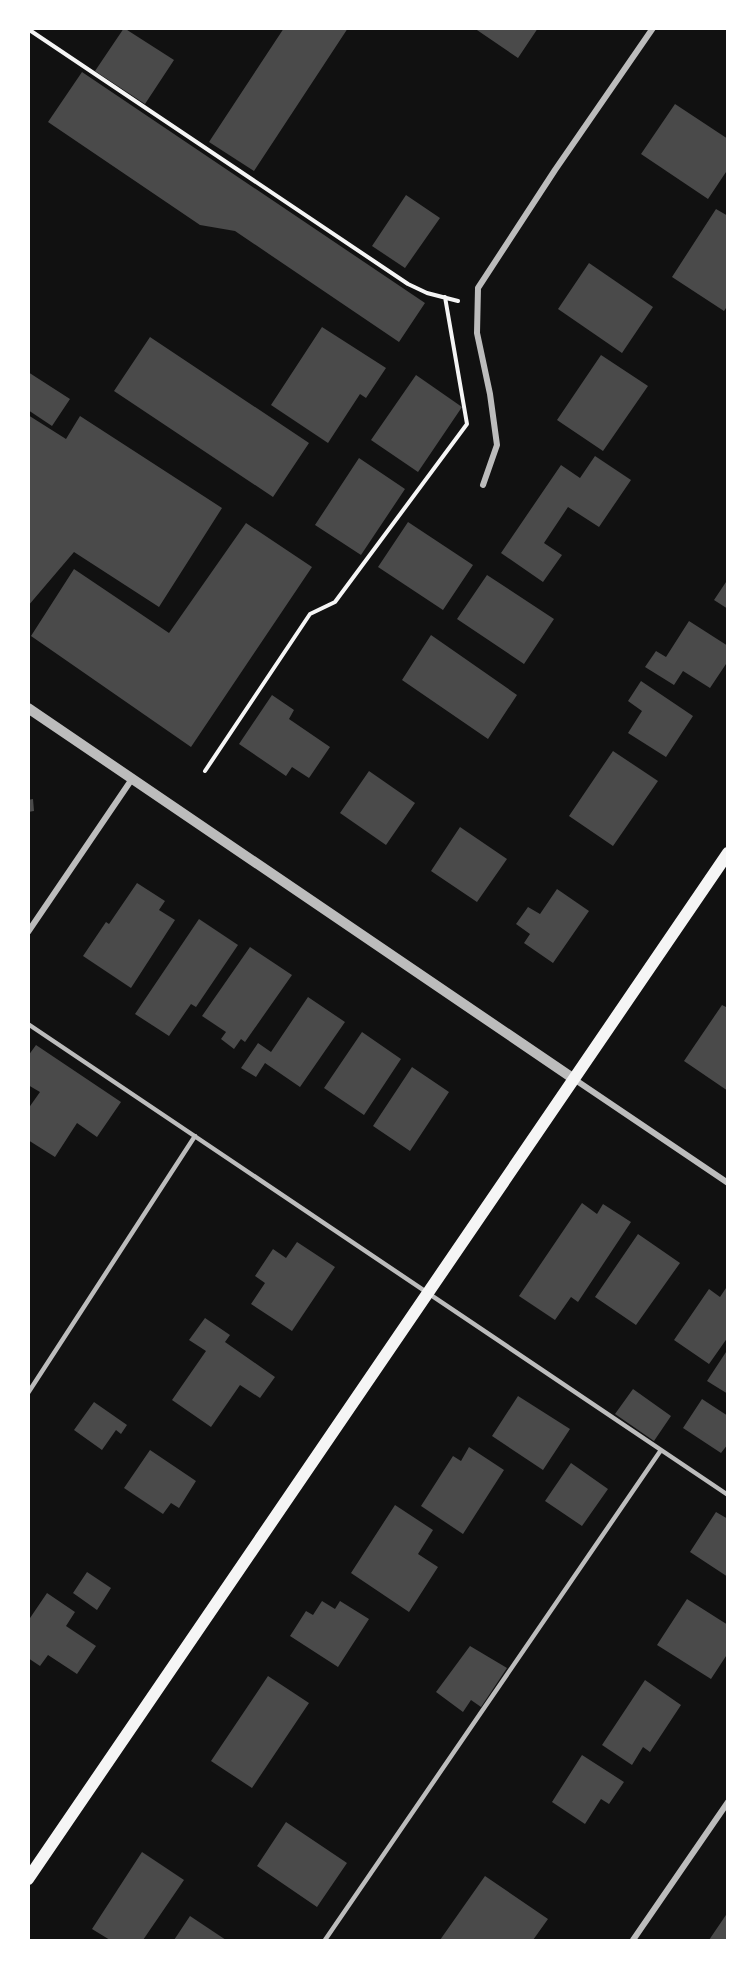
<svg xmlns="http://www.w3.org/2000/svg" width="756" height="1969" font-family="'Public Sans',sans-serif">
<rect width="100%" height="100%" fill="#111"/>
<path fill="#4a4a4a" d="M124 28 174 60 145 104 95 71Z
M284 28H348L254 171 209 142Z
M474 28H538L518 58Z
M82 72 425 303 399 342 235 231 200 225 48 122Z
M675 104 728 139V169L708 199 641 154Z
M406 195 440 218 405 268 372 246Z
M716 209 728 216V305L724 311 672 277Z
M589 263 653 307 622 353 558 309Z
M322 327 386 368 366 398 360 394 328 443 271 405Z
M150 337 309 443 273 497 114 391Z
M601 355 648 386 603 451 557 420Z
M28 372 70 399 52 426 28 410Z
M416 375 462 407 418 472 371 440Z
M28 415 66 439 80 416 222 508 159 607 74 552 28 606Z
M595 456 631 480 599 527 568 507 544 543 562 555 543 582 501 553 561 465 580 478Z
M359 458 405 489 361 555 315 525Z
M408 522 473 565 443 610 378 567Z
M246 523 312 567 191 747 31 636 74 569 169 633Z
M487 575 554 619 524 664 457 619Z
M728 579V609L714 600Z
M689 621 728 646V661L710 688 683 671 674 685 645 667 656 651 666 657Z
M431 635 517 695 488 739 402 680Z
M641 681 693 716 666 757 628 733 642 711 628 701Z
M272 695 294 710 289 719 330 747 309 778 292 767 286 776 239 744Z
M613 751 658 781 613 846 569 816Z
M369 771 415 803 386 845 340 813Z
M33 799 34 811 28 812V800Z
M460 827 507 859 477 902 431 871Z
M137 883 165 901 159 910 175 920 131 988 83 956 106 922 109 924Z
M557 889 589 911 553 963 524 943 530 934 516 924 528 907 540 914Z
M199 919 238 945 196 1007 191 1004 169 1036 135 1014Z
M250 947 292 975 245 1042 241 1039 234 1049 221 1039 226 1032 202 1016Z
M308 997 345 1022 300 1087 265 1063 256 1077 241 1068 258 1043 271 1052Z
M722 1005 728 1008V1091L684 1061Z
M362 1032 401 1059 364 1115 324 1088Z
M36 1045 121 1102 97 1137 77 1123 55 1157 28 1140V1109L40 1092 28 1085V1056Z
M412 1067 449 1092 410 1151 373 1126Z
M582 1203 597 1214 603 1204 631 1222 578 1302 571 1297 555 1320 519 1296Z
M638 1234 680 1263 636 1325 595 1297Z
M297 1242 335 1267 292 1331 251 1304 265 1283 255 1276 273 1249 286 1258Z
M728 1285V1337L709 1364 674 1340 709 1289 720 1297Z
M205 1318 230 1335 225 1342 275 1377 260 1398 240 1385 211 1427 172 1400 206 1351 189 1340Z
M728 1349V1394L707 1381Z
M633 1389 671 1416 654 1441 615 1414Z
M518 1396 570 1429 543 1470 492 1436Z
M702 1399 728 1416V1444L721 1453 683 1428Z
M94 1402 127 1425 121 1434 116 1430 102 1450 74 1430Z
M469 1447 504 1470 463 1534 421 1506 453 1456 461 1461Z
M150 1450 196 1481 179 1508 171 1503 163 1514 124 1488Z
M571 1463 608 1489 582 1526 545 1501Z
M395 1505 433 1530 418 1554 438 1567 409 1612 351 1573Z
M716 1512 728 1519V1577L690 1552Z
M87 1572 111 1588 97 1610 73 1593Z
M47 1593 75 1612 66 1626 96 1646 77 1674 48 1655 40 1666 28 1658V1621Z
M687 1599 728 1625V1653L711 1679 657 1645Z
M322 1601 335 1609 340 1601 369 1619 338 1667 290 1636 306 1611 313 1615Z
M470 1646 507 1668 481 1707 471 1700 463 1712 436 1692Z
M268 1676 309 1703 252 1788 211 1761Z
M645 1680 681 1705 650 1752 643 1747 632 1765 602 1745Z
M582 1755 624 1782 609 1804 601 1799 585 1824 552 1802Z
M286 1822 347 1863 317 1907 257 1866Z
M142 1852 184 1880 143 1940H110L92 1929Z
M485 1876 548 1919 533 1940H440Z
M728 1912V1940H709Z
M190 1916 226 1940H174Z"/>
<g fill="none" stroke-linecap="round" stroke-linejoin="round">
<path stroke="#f5f5f5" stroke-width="4" d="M28 29 408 284 427 293 458 301
M205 771 310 614 335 602 467 424 445 297"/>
<path stroke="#bcbcbc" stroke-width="4.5" d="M28 1024 728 1495
M28 1393 195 1136
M325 1940 661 1450"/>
<path stroke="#bcbcbc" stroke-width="6" d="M483 485 497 445 490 394 477 333 478 288 555 170 653 28
M28 932 132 779
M574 1079 728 1183
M633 1940 728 1802"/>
<path stroke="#bcbcbc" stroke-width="10" d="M28 708 574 1079"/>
<path stroke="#f5f5f5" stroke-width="12" d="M28 1879 728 853"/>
</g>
<rect width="756" height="1969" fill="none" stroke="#ffffff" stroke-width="60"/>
</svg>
